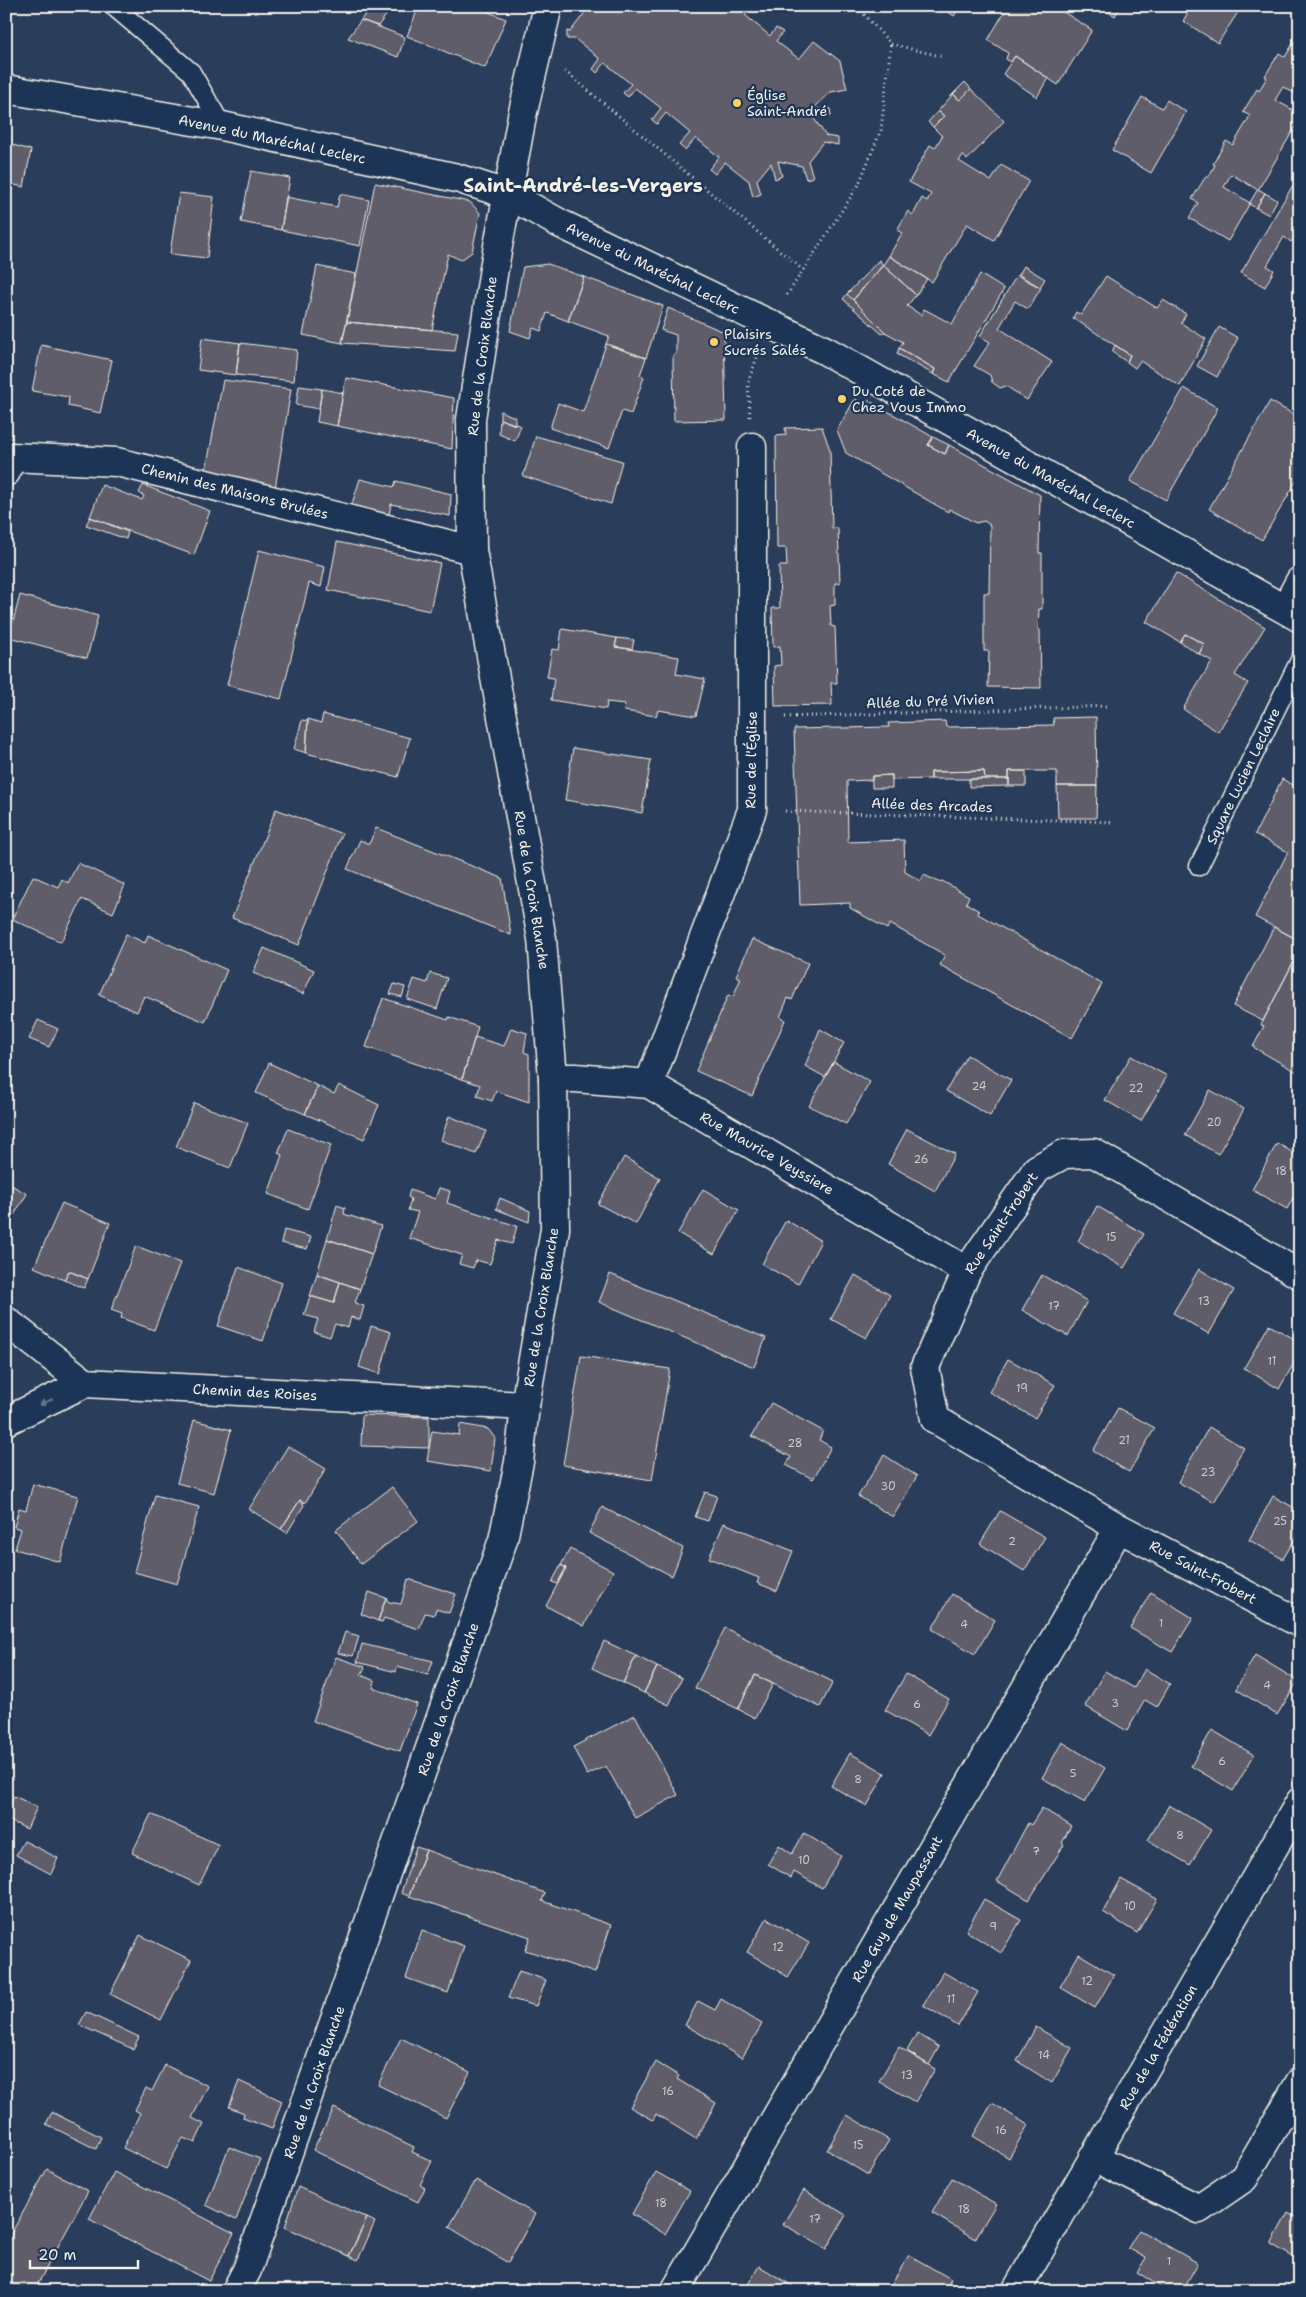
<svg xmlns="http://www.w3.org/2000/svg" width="1306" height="2297" font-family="'Shantell Sans',sans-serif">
<rect width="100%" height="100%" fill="#2a3d5b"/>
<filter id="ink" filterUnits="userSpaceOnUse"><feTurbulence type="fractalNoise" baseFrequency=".02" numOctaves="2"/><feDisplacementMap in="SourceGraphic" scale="10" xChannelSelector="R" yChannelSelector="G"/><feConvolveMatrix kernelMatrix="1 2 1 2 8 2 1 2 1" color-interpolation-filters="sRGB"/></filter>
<g filter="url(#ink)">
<path fill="#5e5d69" stroke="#f4f1e8" d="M371 6H393L378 26 361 20Z
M419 6H473L480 9 481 6H488L486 11 506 19 485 68 407 36Z
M583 6H752L745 15 770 36 776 28 783 32 776 41 799 59 814 41 840 61 847 89 831 92 813 109 830 108 831 116 813 117 826 136 838 138V145L823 142 808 161 813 177 806 179 802 166 778 161 782 176 775 179 771 163 757 180 761 194 753 197 749 181 725 162 715 174 709 169 719 157 696 138 685 150 679 145 690 133 666 113 657 124 652 120 661 108 635 88 628 97 623 93 631 84 605 63 597 73 593 69 600 59 575 39H567V31L570 32 587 10Z
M940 6H961L954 16Z
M1008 6H1054L1092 30 1058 85 1015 56 1011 62 1006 59 1008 53 988 40Z
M1098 6H1121L1115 16Z
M1192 6H1242L1218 43 1183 21Z
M361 20 405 37 398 57 348 38Z
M1294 42 1300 46V96L1283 87 1275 100 1300 114V119L1258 190 1231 174 1224 187 1250 203 1228 241 1189 218 1198 203 1192 199 1206 176 1208 178 1215 165 1213 164 1226 141 1233 145 1250 116 1243 112 1257 89 1259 91 1267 77 1265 76 1279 53 1285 57Z
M1015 56 1048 78 1037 97 1003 74Z
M965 82 971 89 960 100 953 94Z
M971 89 1004 121 967 160 963 155 959 161 991 181 1001 165 1029 181 994 240 967 224 932 282 889 256 902 233 897 230 908 211 913 215 922 198 927 201 931 194 909 182 930 145 935 148 942 136 933 127 944 116 938 111 953 94 960 100Z
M1142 97 1162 108 1167 100 1186 112 1151 173 1112 150Z
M938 111 944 116 933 127 928 122Z
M6 143 31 150 24 187 6 183Z
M251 171 290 178 281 230 241 222Z
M375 183 470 202 480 213 472 252 461 260 448 254 432 330 347 322Z
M1293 185 1300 189V227L1291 242 1284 237 1267 266 1274 270 1265 287 1241 273Z
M1258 189 1265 193 1256 208 1249 204Z
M179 193 214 197 207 258 170 254Z
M1265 193 1277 200 1269 215 1256 208Z
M340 194 369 200 360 246 281 230 286 197 337 207Z
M889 256 927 279 916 295 883 265Z
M879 260 883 265 853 300 847 294Z
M548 264 584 277 568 321 547 313 541 331 533 328 530 338 510 331 523 267Z
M883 265 916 295 907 306 921 315 924 309 952 324 980 274 1004 289 949 382 933 374 935 369 899 348 903 342 885 332 853 300Z
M317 266 356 274 342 343 303 335Z
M1024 266 1045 279 1040 287 1019 275Z
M1017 275 1041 288 1028 309 1015 301 999 328 1052 362 1027 400 1006 386 1000 388 992 382 990 375 974 366 990 342 980 336Z
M1106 276 1157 308 1163 300 1186 314 1181 323 1206 339 1180 386 1140 361 1135 368 1127 362 1130 355 1073 318 1076 312 1081 315Z
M584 277 663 306 646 358 606 344 609 336 568 321Z
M847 294 885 332 882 334 843 299Z
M668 308 724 332 726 420 674 421 673 355 676 354V335L661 330Z
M347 322 458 332 455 351 342 343Z
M1219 327 1238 338 1217 377 1197 366Z
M202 338 240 343 236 375 198 370Z
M240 343 297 350 294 381 236 375Z
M606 344 646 358 640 375 644 377 631 414 622 411 609 448 550 428 558 403 583 412Z
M41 345 112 360 100 413 68 406 69 397 32 391Z
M1115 345 1130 355 1127 362 1112 352Z
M899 348 935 369 933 374 897 354Z
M346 378 454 398 452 449 337 426Z
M223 380 291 389 275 489 206 470Z
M299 386 322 389 319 409 296 405Z
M1184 388 1218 408 1166 500 1130 481Z
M322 389 343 393 337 426 317 422Z
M855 399 866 405 868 400 933 437 928 445 945 454 949 445 1040 495 1039 553H1042V609H1039L1038 629 1040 630 1041 688 988 687 989 651H984V593H989L990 525 984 521 976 523 949 509 948 512 846 453 837 430Z
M1270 401 1300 418V475L1262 540 1209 509Z
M500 411 515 417V425L500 419Z
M500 419 521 426 515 441 499 434Z
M822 427 830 450 832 528H838L840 583H835V605L830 606 831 626 835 627 837 683H831L832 705 775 706 774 666 781 665 780 646 773 647 772 608H780L779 566H787L786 548H777L776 436 786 435 785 428Z
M536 436 622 461 611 504 523 476Z
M933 437 949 445 945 454 928 445Z
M360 479 394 487 396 481 451 494 450 516 391 504 389 515 351 507Z
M102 485 142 500 144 496 139 493 143 485 210 511 194 555 90 517Z
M90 517 128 532 126 539 86 525Z
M337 542 440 563 430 611 328 590Z
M259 550 325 567 321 587 309 583 281 699 227 685Z
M1176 573 1265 627 1235 675 1248 683 1218 732 1183 709 1212 661 1199 654 1204 644 1185 634 1180 642 1146 622Z
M20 595 98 616 87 658 9 637Z
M562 629 617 638 615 647 679 657 676 674 705 679 696 716 658 710 656 716 624 711 625 704 607 702 606 709 551 700 554 678 547 677 552 649 559 650Z
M1185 634 1204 644 1199 654 1180 642Z
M617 638 634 640 632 649 615 647Z
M323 714 410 738 398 777 306 753 308 719 321 723Z
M1096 717 1097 786H1057V771H1009V779H985L984 771 931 772V779L892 780V775L872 776V780L847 781 848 842 904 840 905 872 921 881 924 875 939 882 942 881 969 896 966 903 979 911 978 914 1102 984 1072 1038 940 965 945 955 890 924 887 929 850 908V903L800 905 794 729 889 727 888 723 945 721 946 727 1054 725 1053 718Z
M302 720 308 721 306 753 294 749Z
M573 748 651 760 642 813 565 800Z
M984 771 985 779H931V772Z
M1009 771H1026V786H1009Z
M892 775V788H872V776Z
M969 779H1009V786L969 787Z
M1282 779 1297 787 1300 781V941L1255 917 1288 852 1255 834Z
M1057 786H1097L1096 818H1058Z
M276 809 342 834 299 945 232 918Z
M376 828 502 878 511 935 347 869 360 840 369 844Z
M78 863 125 885 113 913 82 899 61 942 12 919 33 876 58 887 62 879 68 883Z
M1274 927 1300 941V949L1263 1021 1233 1006Z
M126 934 145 943 148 935 227 970 205 1022 144 996 137 1012 99 995Z
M752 939 808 963 792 1000 788 998 780 1017 785 1020 752 1096 696 1071 728 995 733 997 741 978 736 976Z
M264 948 314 970 303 994 253 973Z
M1297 955 1300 956V1074L1253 1047 1264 1026 1261 1025Z
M430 973 447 978 437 1009 407 999 414 979 427 983Z
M394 984 405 987 402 997 390 994Z
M383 998 448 1020 449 1017 478 1027 462 1079 366 1047Z
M38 1020 58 1029 49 1047 29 1039Z
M511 1028 527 1033 524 1052 529 1054V1102L496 1091 492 1101 477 1096 480 1085 462 1079 475 1037 504 1046Z
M820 1029 844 1043 825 1077 805 1066Z
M967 1055 1011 1080 990 1116 946 1091Z
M1131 1056 1167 1076 1141 1121 1105 1100Z
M834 1062 870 1082 846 1124 809 1106Z
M269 1063 318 1086 305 1114 256 1093Z
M339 1085 379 1105 364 1139 305 1114 318 1086 334 1094Z
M1210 1090 1244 1109 1218 1154 1185 1135Z
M194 1103 248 1123 230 1168 176 1147Z
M449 1116 486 1131 476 1154 441 1140Z
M288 1129 331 1145 308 1209 268 1194 282 1155 278 1153Z
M907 1129 955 1154 935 1191 888 1164Z
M1277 1143 1300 1157V1185L1287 1209 1252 1190Z
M624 1157 660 1178 636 1224 598 1204Z
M6 1182 27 1194 7 1226H6Z
M439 1188 450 1191 447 1203 517 1226 512 1244 498 1240 490 1264 476 1260 473 1268 459 1264 462 1255 409 1238 418 1212 408 1210 411 1199 408 1197 410 1190 435 1199Z
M703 1189 739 1210 714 1254 678 1233Z
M500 1198 530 1211 529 1222 496 1209Z
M62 1203 110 1223 88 1279 69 1271 64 1280 34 1267Z
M337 1205 345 1208 344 1214 381 1226 372 1254 327 1239Z
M1097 1206 1144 1234 1124 1268 1078 1241Z
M786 1220 821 1241 798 1284 762 1264Z
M284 1230 311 1237 307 1249 281 1243Z
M327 1239 372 1254 360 1289 317 1274Z
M136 1246 180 1263 154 1330 121 1318 122 1314 111 1310Z
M238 1267 282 1283 263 1341 218 1326Z
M1199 1269 1234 1290 1209 1334 1173 1313Z
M69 1271 88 1279 84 1288 64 1280Z
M317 1274 340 1282 334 1303 310 1296Z
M610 1274 766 1338 754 1367 599 1302Z
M855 1275 890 1295 866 1338 831 1319Z
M1042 1275 1087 1301 1068 1336 1022 1310Z
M340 1282 360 1289 355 1303 364 1306 360 1320 351 1317 348 1328 335 1324 330 1337 314 1332 318 1319 304 1315 310 1296 334 1303Z
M1269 1325 1300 1342V1353L1279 1389 1244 1368Z
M371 1326 391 1332 380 1374 359 1367Z
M581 1356 670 1369 652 1480 563 1465Z
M1008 1359 1055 1385 1035 1418 989 1392Z
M771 1403 823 1431 819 1440 831 1447 813 1479 786 1465 791 1457 752 1436Z
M1118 1408 1155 1428 1129 1472 1093 1451Z
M362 1415 429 1417V1448L361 1446Z
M194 1420 231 1430 214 1493 177 1483Z
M460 1424 488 1429 495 1438 491 1471 427 1461 432 1431 459 1435Z
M1209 1427 1244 1448 1236 1461 1238 1462 1214 1502 1178 1482Z
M288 1446 326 1469 305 1503 300 1500 281 1529 249 1509Z
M884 1455 917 1476 893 1517 858 1496Z
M33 1484 78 1496 60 1562 15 1549 21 1529 14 1527 19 1508 26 1510Z
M392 1487 418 1521 361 1564 336 1530Z
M705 1492 717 1496 708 1521 695 1517Z
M155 1495 199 1507 177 1584 134 1572Z
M1273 1496 1300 1511V1530L1283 1559 1249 1540Z
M300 1500 304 1505 287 1533 281 1529Z
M602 1507 683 1548 672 1576 589 1533Z
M1000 1511 1045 1537 1024 1571 980 1544Z
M724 1523 793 1551 777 1591 757 1583 759 1578 709 1558Z
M570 1549 613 1571 584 1626 546 1606 566 1568 561 1565Z
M561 1565 566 1568 557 1584 552 1582Z
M408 1579 456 1594 449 1613 436 1609 434 1615 425 1613 419 1629 384 1618 382 1622 378 1621 386 1598 389 1602 401 1604Z
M369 1592 386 1598 378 1621 361 1614Z
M1151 1592 1193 1618 1172 1652 1130 1628Z
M952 1594 995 1620 975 1654 932 1629Z
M725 1628 833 1682 820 1707 755 1675 738 1709 695 1688Z
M345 1632 359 1636 353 1656 338 1653Z
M604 1641 636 1656 623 1683 592 1668Z
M362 1644 433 1661 428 1675 397 1667 396 1672 357 1662Z
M1255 1655 1298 1681 1277 1715 1236 1689Z
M636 1656 657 1667 644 1693 623 1683Z
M336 1657 365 1667 361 1675 375 1681 373 1688 417 1704 400 1751 313 1721Z
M657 1667 682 1678 669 1705 644 1693Z
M1145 1669 1170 1684 1157 1707 1145 1700 1127 1731 1085 1706 1105 1671 1134 1688Z
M906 1674 949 1699 928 1735 885 1710Z
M755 1675 773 1684 755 1718 738 1709Z
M635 1715 678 1795 635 1818 606 1766 587 1775 573 1747Z
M1212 1730 1254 1755 1233 1791 1191 1766Z
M1062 1742 1105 1768 1085 1802 1042 1778Z
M850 1753 885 1773 867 1806 831 1786Z
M14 1796 37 1807 27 1829 6 1819V1812Z
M1169 1805 1211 1830 1190 1865 1148 1840Z
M1042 1808 1071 1826 1062 1843 1064 1845 1029 1900 997 1881 1028 1823 1031 1825Z
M151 1814 219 1845 199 1885 132 1853Z
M804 1833 841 1856 822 1888 794 1872 791 1878 768 1864 779 1845 792 1854Z
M24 1841 58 1858 51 1874 16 1855Z
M416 1847 426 1850 409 1896 401 1893Z
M426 1850 545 1893 542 1901 611 1925 595 1973 525 1950 530 1937 409 1896Z
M1121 1879 1157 1899 1137 1933 1103 1912Z
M984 1899 1021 1920 1001 1953 966 1931Z
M767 1918 809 1943 788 1977 747 1952Z
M422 1930 464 1946 448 1993 406 1978Z
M140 1935 191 1960 161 2020 110 1994Z
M1079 1954 1114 1975 1095 2008 1060 1987Z
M519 1971 546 1980 536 2006 508 1998Z
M943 1972 978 1992 958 2026 923 2005Z
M721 1999 762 2024 742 2058 685 2025 698 2001 715 2010Z
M86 2012 139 2037 133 2049 79 2025Z
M1036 2027 1072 2048 1052 2083 1017 2061Z
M917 2033 939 2047 929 2065 907 2051Z
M401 2038 470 2072 446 2118 378 2085Z
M899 2047 935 2069 915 2102 879 2081Z
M656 2062 679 2076 677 2079 716 2103 696 2139 656 2114 653 2120 630 2107Z
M165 2065 208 2086 192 2118 204 2124 195 2143 183 2138 166 2169 123 2148 140 2113 135 2110 146 2088 152 2091Z
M239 2081 282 2101 272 2129 243 2118 244 2113 229 2107Z
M992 2103 1028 2125 1009 2158 973 2136Z
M334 2108 414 2147 412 2152 432 2161 420 2185 425 2188 418 2202 313 2150Z
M52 2112 101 2137 96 2149 46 2124Z
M847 2115 889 2140 868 2175 827 2150Z
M229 2147 260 2159 236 2220 206 2205Z
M47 2169 88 2191 34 2291H6V2243Z
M114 2172 234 2233 209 2281 89 2219Z
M656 2172 690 2191 665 2234 632 2214Z
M952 2178 996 2204 975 2239 932 2213Z
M476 2180 535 2214 508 2263 449 2227Z
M298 2187 367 2218 349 2256 285 2227Z
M804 2190 846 2215 826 2249 783 2224Z
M1288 2213 1300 2220V2261L1271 2244Z
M367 2218 375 2222 358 2260 349 2256Z
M1139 2230 1198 2263 1182 2291H1167L1137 2272 1146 2258 1128 2248Z
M909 2255 951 2279 945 2291H894L889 2288Z
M759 2266 801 2291H744Z"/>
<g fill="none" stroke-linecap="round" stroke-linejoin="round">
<g stroke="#f4f1e8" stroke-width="21">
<path id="service" d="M113 6 191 72 222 126
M1199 866 1300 660"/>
</g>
<g stroke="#f4f1e8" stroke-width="31">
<path id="minor" d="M6 89 222 126 457 178 509 195 559 223 826 351 1300 618
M6 472 11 457 117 462 472 550
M1285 609 1300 581
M553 1078H575L649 1084 967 1271
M649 1084 752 810V447
M1300 1275 1094 1153 1064 1154 1037 1169 967 1271 925 1367 935 1419 1119 1528 1300 1623
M6 1321 85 1383 525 1406
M6 1421 85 1383
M1093 2157 1199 2209 1244 2178 1300 2082
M675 2291 1119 1528
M1016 2291 1300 1802"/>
</g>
<g stroke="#f4f1e8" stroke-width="31">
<path id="tertiary" d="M236 2291 247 2270 503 1540 519 1462 525 1406 555 1229 553 1078 542 939 472 550 471 419 494 268 522 116 548 6"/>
</g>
<path stroke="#f4f1e8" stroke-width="3" stroke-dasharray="1 4" stroke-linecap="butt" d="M863 6 861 11 891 44 944 57
M565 71 803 270
M787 295 858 186 881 130 891 44
M750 417 748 383 758 354
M785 717 1109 706
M785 811 1112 822"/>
<use href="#service" stroke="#1d3557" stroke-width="18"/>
<use href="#minor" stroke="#1d3557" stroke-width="28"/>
<use href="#tertiary" stroke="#1d3557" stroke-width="28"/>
</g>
<defs><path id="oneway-solid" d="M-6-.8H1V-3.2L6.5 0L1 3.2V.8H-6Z" transform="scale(1.25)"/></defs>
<use fill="#68778a" href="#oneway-solid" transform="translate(46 1402) rotate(155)"/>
</g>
<g fill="#ffd166" stroke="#1d3557" stroke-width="2">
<circle cx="737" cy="103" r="5"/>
<circle cx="714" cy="342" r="5"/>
<circle cx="842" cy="399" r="5"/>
</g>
<g text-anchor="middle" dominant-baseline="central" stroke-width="4.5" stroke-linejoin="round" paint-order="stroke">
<g font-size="11" fill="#ceccc8">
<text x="979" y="1086">24</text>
<text x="1136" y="1088">22</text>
<text x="1214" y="1122">20</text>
<text x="921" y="1159">26</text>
<text x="1281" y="1171">18</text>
<text x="1111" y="1237">15</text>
<text x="1204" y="1301">13</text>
<text x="1054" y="1306">17</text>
<text x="1272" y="1361">11</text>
<text x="1022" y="1388">19</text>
<text x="1124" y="1440">21</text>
<text x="795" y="1443">28</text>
<text x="1208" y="1472">23</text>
<text x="888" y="1486">30</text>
<text x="1280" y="1521">25</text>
<text x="1012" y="1541">2</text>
<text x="1161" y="1623">1</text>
<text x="964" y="1624">4</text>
<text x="1267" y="1685">4</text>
<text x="1115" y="1703">3</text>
<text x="917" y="1704">6</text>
<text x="1222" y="1761">6</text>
<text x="1073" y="1773">5</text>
<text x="858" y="1779">8</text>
<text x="1180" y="1835">8</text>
<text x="1036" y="1851">7</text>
<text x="804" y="1860">10</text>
<text x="1130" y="1906">10</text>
<text x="993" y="1926">9</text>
<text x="778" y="1947">12</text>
<text x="1087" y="1981">12</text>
<text x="951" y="1999">11</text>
<text x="1044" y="2055">14</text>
<text x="907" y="2075">13</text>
<text x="668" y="2091">16</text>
<text x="1001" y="2130">16</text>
<text x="858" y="2145">15</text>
<text x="661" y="2203">18</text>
<text x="964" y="2209">18</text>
<text x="815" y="2219">17</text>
<text x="1169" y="2261">1</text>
</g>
<g font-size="14" fill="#f4f1e8" stroke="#1d3557" text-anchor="start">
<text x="747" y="95">Église<tspan x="747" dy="16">Saint-André</tspan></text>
<text x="724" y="334">Plaisirs<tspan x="724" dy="16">Sucrés Salés</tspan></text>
<text x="852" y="391">Du Coté de<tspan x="852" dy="16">Chez Vous Immo</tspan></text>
</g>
<g font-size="14" fill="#f4f1e8" stroke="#1d3557">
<text transform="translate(272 139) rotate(12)">Avenue du Maréchal Leclerc</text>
<text transform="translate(653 268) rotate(26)">Avenue du Maréchal Leclerc</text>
<text transform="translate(482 356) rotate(-83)">Rue de la Croix Blanche</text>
<text transform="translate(1051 478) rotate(29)">Avenue du Maréchal Leclerc</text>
<text transform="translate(235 491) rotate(14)">Chemin des Maisons Brulées</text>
<text transform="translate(930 701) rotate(-2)">Allée du Pré Vivien</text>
<text transform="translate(751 760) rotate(-89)">Rue de l'Église</text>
<text transform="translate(1243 776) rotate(-64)">Square Lucien Leclaire</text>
<text transform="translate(932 805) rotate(2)">Allée des Arcades</text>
<text transform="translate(532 890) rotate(81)">Rue de la Croix Blanche</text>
<text transform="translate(767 1153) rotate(30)">Rue Maurice Veyssiere</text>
<text transform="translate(1001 1223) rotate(-56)">Rue Saint-Frobert</text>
<text transform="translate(541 1307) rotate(-81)">Rue de la Croix Blanche</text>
<text transform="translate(255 1392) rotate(3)">Chemin des Roises</text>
<text transform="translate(1203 1572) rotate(28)">Rue Saint-Frobert</text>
<text transform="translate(448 1699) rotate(-71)">Rue de la Croix Blanche</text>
<text transform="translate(897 1909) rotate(-60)">Rue Guy de Maupassant</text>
<text transform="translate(1158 2047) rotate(-60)">Rue de la Fédération</text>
<text transform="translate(314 2082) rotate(-71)">Rue de la Croix Blanche</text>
</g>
<g font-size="19" font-weight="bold" fill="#f4f1e8" stroke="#1d3557">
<text x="583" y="185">Saint-André-les-Vergers</text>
</g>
</g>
<rect width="1306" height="2297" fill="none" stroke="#1d3557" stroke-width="25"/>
<rect x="12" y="12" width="1281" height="2272" fill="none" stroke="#f4f1e8" stroke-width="2" filter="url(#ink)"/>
<path d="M30 2260v8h108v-8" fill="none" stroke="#f4f1e8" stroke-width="2.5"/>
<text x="38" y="2260" font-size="15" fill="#f4f1e8" stroke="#1d3557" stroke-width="4" paint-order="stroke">20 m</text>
</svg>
